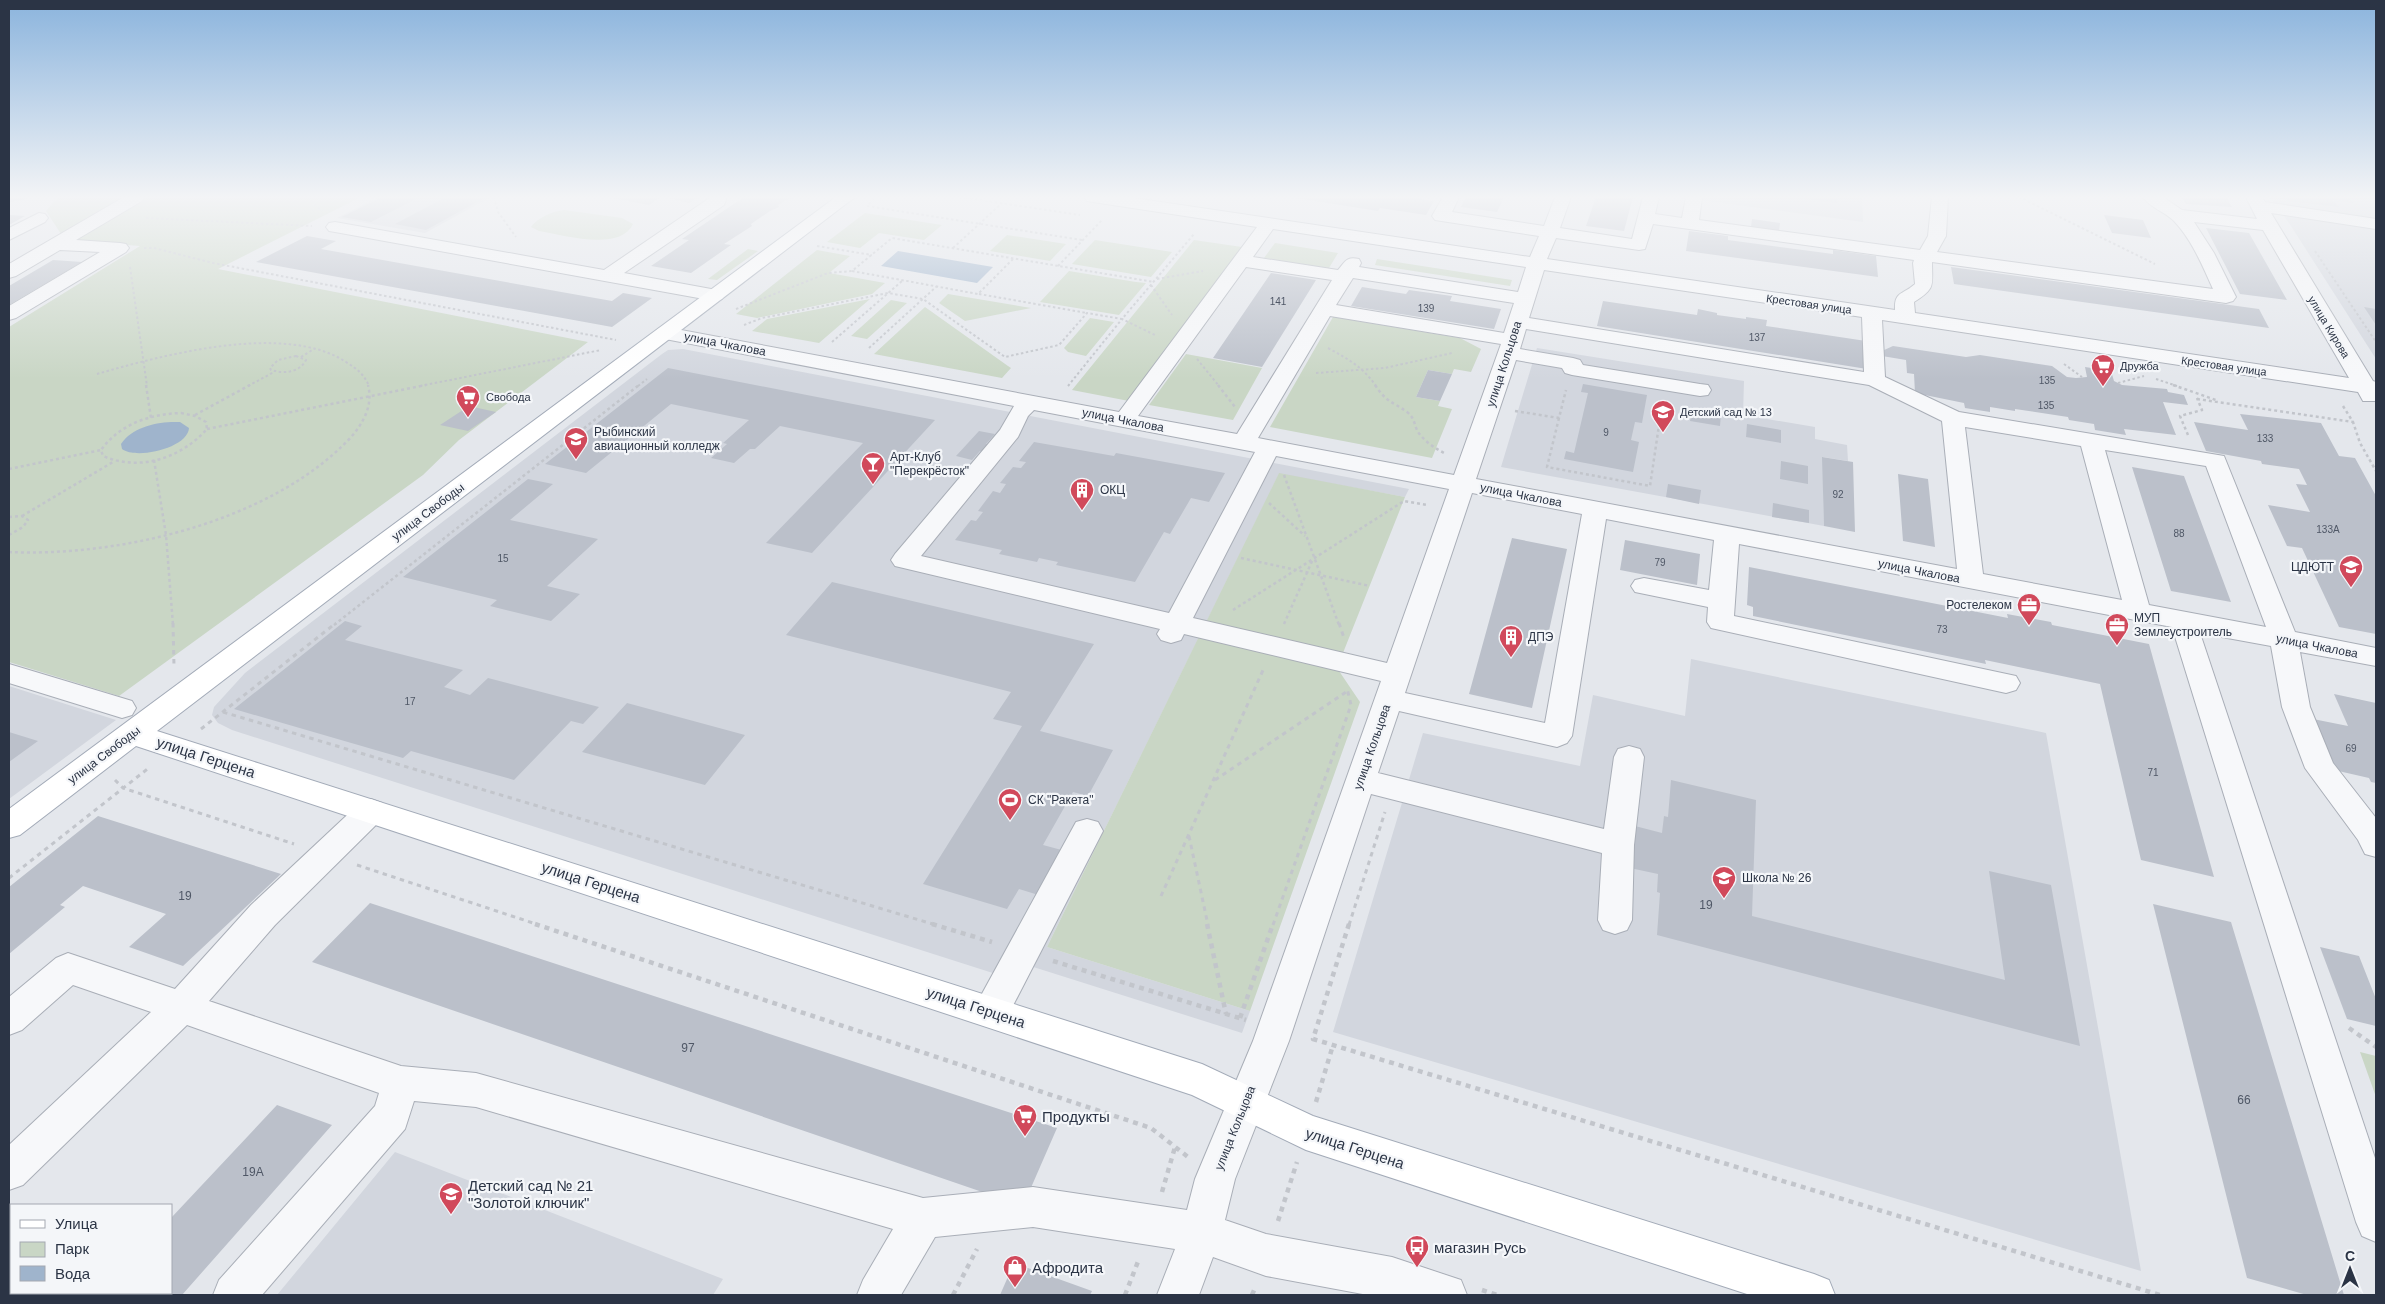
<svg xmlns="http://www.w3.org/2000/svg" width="2385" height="1304" font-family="Helvetica,sans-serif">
<rect width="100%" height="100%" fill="#e4e7ec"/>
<path fill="#d2d6de" d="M378 197H491L425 233 337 218Z
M1679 197H1862L1863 222 1693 199Z
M2271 197H2376V359L2291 226Z
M1537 348 1744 381 1743 415 1815 427V439L1847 445 1848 461 1823 457 1824 526 1501 467Z
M683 349 1409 489 1405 497 1279 474 1047 947 1250 1011 1242 1033 1008 959 999 975 232 730 218 723 212 715 214 707 245 673 662 354 668 350Z
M1691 659 2046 733 2141 1271 1333 1032 1423 733 1580 766 1593 695 1685 716Z
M9 686 116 720 9 799Z
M395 1152 723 1279 713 1295H277Z"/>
<path fill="#c9d6c5" d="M58 197H361L218 269 588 342 459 440 423 475 119 696 9 662V327L140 246 65 240 46 211Z
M564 210 622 218 633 224C620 252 563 235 539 231L531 227C537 218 553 211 564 210Z
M865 213 942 225 924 240 879 233 860 248 827 242Z
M1007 235 1066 244 1050 261 990 251Z
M1095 240 1172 252 1151 277 1072 264Z
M1194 240 1242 247 1129 401 1072 390Z
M1275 243 1338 253 1329 268 1264 258Z
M748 249 758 251 717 280 708 279Z
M817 250 850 256 829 273 885 283 872 294 757 318 736 314Z
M1377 259 1512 280 1510 286 1375 265Z
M1069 271 1136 282 1146 283 1119 315 1040 302Z
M948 294 1031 308 965 321 939 303Z
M870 299 819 343 752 331 767 319Z
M891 300 907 303 867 339 851 336Z
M925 307 1008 366 1011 368 1002 378 874 354Z
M1333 317 1460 338 1481 349 1471 372 1454 369 1452 374 1428 370 1416 397 1440 401 1438 406 1452 409 1432 458 1270 427Z
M1090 318 1114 322 1086 356 1068 352 1064 348Z
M1186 354 1262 368 1233 420 1149 405Z
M1279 473 1405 497 1337 668 1360 702 1250 1011 1047 947Z
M2360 1052 2376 1056V1097Z"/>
<path fill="#9fb4cc" d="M898 251 993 267 977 283 881 266Z
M171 422H180L189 428C188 448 136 460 122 449L121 444C132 428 153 423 171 422Z"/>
<path fill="#bbc0ca" d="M9 197H28L27 199 9 202Z
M382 197H420L371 222 342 217Z
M446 197H486L426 230 395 224Z
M607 197H661L649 205Z
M664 197H699L689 203Z
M744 197H793L783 202 778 205 779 207 770 211 751 224 752 226 724 244 731 245 691 273 651 266 689 240 682 239Z
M1290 197H1407L1434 201 1426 215 1380 208 1378 211Z
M1466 197H1504L1497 212 1461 207Z
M1596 197H1633L1624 231 1586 226Z
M1799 197H1837V203L1799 198Z
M2181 197H2226L2232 207 2186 204Z
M2285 197H2349L2353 203 2333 200 2339 207 2288 201Z
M9 215 25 216 9 225Z
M2104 215 2143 220 2151 238 2112 233Z
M1752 219 1780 223 1779 231 1751 227Z
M2206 228 2249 233 2287 300 2240 294Z
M1689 231 1728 236V240L1833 254V250L1876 256 1878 277 1686 251Z
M307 236 336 241 321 249 612 301 623 293 652 298 612 327 256 262Z
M53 260 82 262 9 305V286Z
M1951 267 2259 309 2269 328 1954 284Z
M1271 273 1316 280 1262 367 1213 358Z
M1362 287 1406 294 1409 290 1452 296 1450 301 1501 309 1494 329 1351 306Z
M1603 301 1697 315 1698 309 1717 313V315L1746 319V317L1767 320 1766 326 1866 341 1867 369 1597 326Z
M2364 307 2376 309V325Z
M1893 346 1966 357 1980 355 2052 366 2067 377 2076 378 2087 377 2085 367 2111 371 2114 381 2122 385 2167 389 2168 392 2184 395 2188 405 2163 402 2176 435 2124 429 2126 435 2095 430 2094 424 2069 420 2068 417 2015 409V411L1990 407V412L1965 408 1964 403 1915 393 1914 374 1907 373 1906 360 1882 356V351Z
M668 368 935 420 812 553 766 543 863 443 780 426 755 449H750L734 463 711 458 727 444 723 443 749 420 671 404 586 473 545 464Z
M1428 370 1452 374 1440 401 1416 397Z
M1583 384 1647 395 1642 423 1635 422 1631 440 1639 442 1633 472 1564 459 1566 451 1574 453 1588 393 1581 392Z
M469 406 496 412 468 431 440 425Z
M1692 409 1721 414 1720 426 1690 421Z
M2240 414 2321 423 2339 456 2355 458 2376 496V634L2339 627 2302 548 2287 546 2268 505 2310 512 2296 484 2307 485 2299 469 2262 464 2261 461 2206 451 2194 422 2248 430Z
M1747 424 1781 430V443L1746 437Z
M979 431 995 434 986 444 990 445 984 452 980 451 972 460 956 456Z
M1034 442 1114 456 1116 453 1225 473 1209 502 1191 498 1170 534 1164 532 1135 582 1056 565 1058 562 1039 558 1037 562 999 554 1002 550 955 540 971 520 976 521 983 512 978 511 993 491 1000 493 1006 484 1000 483 1013 467 1021 468 1026 462 1019 461Z
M1822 457 1853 462 1855 532 1824 526Z
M1781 461 1808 466V484L1780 479Z
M2132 467 2184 476 2231 602 2171 591Z
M1898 474 1928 479 1935 547 1903 541Z
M528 479 553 484 510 520 598 539 547 586 580 594 551 621 490 606 497 600 403 577Z
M1668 484 1701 490 1699 504 1666 497Z
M1773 503 1809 510V523L1772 517Z
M1512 538 1567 549 1532 708 1469 694Z
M1625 540 1700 554 1697 585 1620 570Z
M1749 567 2008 618 2007 614 2051 622 2052 625 2149 644 2214 877 2141 860 2100 684 1985 660 1986 664 1753 616V607L1747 605Z
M832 582 1094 644 1040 731 1113 750 1088 796 1073 792 1043 845 1069 852 1045 897 1019 889 1007 909 923 884 1022 726 993 719 1011 692 786 635Z
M345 621 362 626 345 640 463 670 444 687 470 695 488 678 599 707 583 724 571 721 514 780 411 751 403 758 234 709Z
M2334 694 2376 703V783L2371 782 2369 778 2334 770 2313 719 2348 726Z
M627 703 745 735 705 785 582 752Z
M9 732 38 741 9 762Z
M1671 780 1756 800 1752 916 2005 980 1989 871 2051 885 2080 1046 1657 935 1660 893 1657 892 1658 874 1630 868 1635 826 1662 833 1664 816 1668 817Z
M98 816 281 874 183 966 129 947 166 914 83 886 60 905 65 907 9 954V887Z
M370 903 1057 1128 1023 1206 312 962Z
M2153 904 2231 922 2344 1295H2307L2247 1278Z
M2320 947 2359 956 2376 999V1026L2347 1019Z
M277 1105 332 1125 182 1295H100L102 1293H171V1218Z
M1014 1263 1092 1291 1090 1295H1000Z"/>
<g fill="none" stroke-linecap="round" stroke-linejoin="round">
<g stroke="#a9aeb7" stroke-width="2">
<path id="minor" d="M124 197H144L142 201 76 240 120 243 126 244 129 248 126 252 16 318 9 320V306L100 252 60 250 16 276 9 278V264Z
M711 197H727L724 205 624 273 722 291 725 295 722 299 715 301 335 232 329 231 326 227 329 223 335 222 604 270Z
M1085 197H1127L1530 257 1539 236 1435 220 1432 216 1443 197H1459L1452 212 1544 226 1555 197H1571L1560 228 1632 239 1643 197H1659L1655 214 1682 218 1686 197H1702L1699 220 1920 250 1928 236 1932 197H1948L1946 236 1937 252 2213 289C2202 265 2192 240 2174 221 2165 212 2149 207 2143 197H2163L2182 210 2257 219 2246 197H2262L2265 202 2376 219V229L2271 213 2373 381 2376 382V401H2363L2358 392 1882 320 1885 377 1959 412 2224 456 2295 632 2376 648V666L2300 652 2310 707 2333 763 2376 818V857L2365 854 2358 840 2305 768 2282 707 2271 646 2200 633 2376 1161V1242L2362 1236 2356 1222 2172 627 1739 544 1734 616 2016 676 2020 683 2016 690 2006 693 1711 628 1707 622 1708 607 1635 592 1631 586 1635 580 1644 578 1709 590 1714 540 1606 519 1572 736 1567 743 1557 747 1399 711 1378 773 1604 829 1614 757 1618 749 1629 746 1640 749 1644 757 1634 845 1632 920 1627 930 1615 934 1603 930 1598 920 1602 853 1371 794 1289 1041 1235 1179 1225 1220 1266 1234 1392 1257 1461 1280 1467 1295H1368L1266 1276 1213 1257 1199 1295H1157L1175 1249 1033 1227 935 1237 901 1295H857L863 1280 893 1229 476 1107 414 1101 405 1129 262 1295H213L219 1280 375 1106 379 1093 187 1025 23 1185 9 1190V1145L151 1012 73 985 22 1030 9 1035V997L56 958 68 953 175 989 251 905 360 803 371 799 382 803 387 811 382 819 275 925 209 1001 401 1066 476 1073 923 1198 1033 1187 1187 1210 1195 1179 1253 1041 1381 681 1184 634 1181 640 1171 643 1161 640 1157 634 1160 629 895 566 891 560 895 554 1000 430 1014 406 665 339 658 337 655 333 658 329 665 327 1119 412 1257 227 1093 202 1087 201ZM2194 222 2263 230 2349 378 1915 313 1914 302C1936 288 1932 286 1932 262L2226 303 2233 301 2236 297 2214 253ZM1653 224 1914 260 1913 263 1915 284C1903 295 1894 291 1895 310L1547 259 1556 238 1639 250 1645 249ZM1273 229 1526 267 1518 292 1359 267 1361 263 1359 259C1346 256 1345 262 1338 270L1253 257ZM1246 267 1332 280 1237 434 1138 416ZM1544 270 1862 317 1864 372 1529 318ZM1353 278 1514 303 1504 333 1336 305ZM1330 316 1501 344 1454 475 1258 438ZM1526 329 1869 385 1942 421 1957 569 1476 479 1516 360 1562 368 1565 373 1572 375 1700 396 1708 395 1711 390 1708 385 1700 384 1583 365 1580 360 1573 358 1520 349ZM1034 410 1255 452 1169 613 921 556 1018 437 1028 416ZM1965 427 2081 446 2122 600 1983 574ZM2105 450 2206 466 2266 627 2149 605ZM1276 456 1449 489 1387 663 1193 618ZM1472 493 1582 514 1545 723 1405 693Z
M39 213 45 214 48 218 45 222 9 240V228Z
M9 664 132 701 136 708 132 715 122 718 9 683Z
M1087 819 1098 822 1103 831 1004 1023 991 1028 978 1023 973 1012 978 1001 1076 822Z"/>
</g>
<g stroke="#a3abb8" stroke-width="2">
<path id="major" d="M836 197H855L157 731 1202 1064 1313 1116 1814 1274 1829 1280 1835 1295H1750L1306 1150 1192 1095 136 746 20 835 9 838V809Z"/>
</g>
<path stroke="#c2c5cb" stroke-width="2" stroke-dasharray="2.5 2.5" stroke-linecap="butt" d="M307 197 322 211
M494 197 498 212 516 237
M960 197 1080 215
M2019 197 2155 264
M869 204 878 197
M867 206 1082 240
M146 218 312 226
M817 246 872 255
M144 248H154L213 263 616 340
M953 248 1002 203
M2315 251 2376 342
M1013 259 978 294 852 271 892 238 1154 282
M1058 266 1102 220
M130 267 147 386
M1157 279 1203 271
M1151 285 1172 315
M979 294 1087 313
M736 309 828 273 852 271
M744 325 762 318 888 293 923 299 1005 357 1059 345 1087 313 1122 319 1194 234
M832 342 902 281
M869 348 936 287
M1328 348C1348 359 1363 367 1376 386
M296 356 306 360C299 373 284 374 271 370L270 368 278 360Z
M301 357 314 349
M1197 359 1219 386
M2064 364 2082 377
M1316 373 1385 368 1452 353
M97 374C163 355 285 322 346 362 357 369 364 374 369 386
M2156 379 2177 386
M2118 383 2144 376
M248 386 274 372
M420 386 601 350
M638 386 647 379
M1068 386 1122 319 1157 336"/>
<path stroke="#c2c5cb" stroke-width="2.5" stroke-dasharray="3 3" stroke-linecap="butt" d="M146 385 151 418
M1218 385 1235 407
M1375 385C1387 403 1392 401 1407 412 1415 418 1414 425 1418 432 1425 442 1436 449 1446 454
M2173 385 2216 400
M2197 399 2353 422
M2343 406 2353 422 2360 443 2376 471
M1515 411 1559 418 1566 390
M181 413 195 416 206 422 207 429C181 458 140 472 103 456L101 450C120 424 150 414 181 413Z
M195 415 250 385
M1559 418 1547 467 1650 486 1662 405
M207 429 426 385
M2188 435 2180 416 2202 410 2197 398
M154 460 166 535 173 625
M9 469 101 450
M1284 475 1339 625
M1269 503 1305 536
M22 516 113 462
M9 517 22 516 28 520 23 527 9 535
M9 552C115 557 258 524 338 450 356 434 375 411 368 385
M1241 558 1370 586
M1233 610 1404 501 1427 505
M1284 624 1313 559
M334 625 639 385"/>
<path stroke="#c2c5cb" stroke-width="3" stroke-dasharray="4.5 4.5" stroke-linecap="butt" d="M173 623 174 666
M1339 623 1344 638
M223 712 936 925
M201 729 336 623
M115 780 123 788 294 844
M1215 780 1349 690
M1189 836 1208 925
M357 865 539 925
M9 878 150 767
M1161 896 1264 668
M1273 925 1351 705 1347 688
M1349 925 1385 812"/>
<path stroke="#c2c5cb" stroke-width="4.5" stroke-dasharray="5 5" stroke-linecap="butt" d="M535 924 1151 1128 1188 1157
M932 924 992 942
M1207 924 1226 1014
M1349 924 1313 1039 2160 1295
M1053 961 1246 1020
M1240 1018 1273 924
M2349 1028 2376 1047
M1316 1102 1333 1045
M1162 1192 1175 1147
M1278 1221 1297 1162
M1482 1290 1497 1295
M953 1295 977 1249
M1125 1295 1139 1259
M1252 1295 1255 1288"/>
<use href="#minor" fill="#f7f8fa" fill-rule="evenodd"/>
<use href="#major" fill="#fff" fill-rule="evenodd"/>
</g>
<linearGradient id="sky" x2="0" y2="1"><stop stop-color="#8bb4dd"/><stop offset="0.52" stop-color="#f3f4f6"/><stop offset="1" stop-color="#f3f4f6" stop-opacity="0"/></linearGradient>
<rect width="2385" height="379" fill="url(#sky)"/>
<defs>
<g id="supermarket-pin" transform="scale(1.25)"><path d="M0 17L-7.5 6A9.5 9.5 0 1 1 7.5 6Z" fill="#d1495b" stroke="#f4f6f9"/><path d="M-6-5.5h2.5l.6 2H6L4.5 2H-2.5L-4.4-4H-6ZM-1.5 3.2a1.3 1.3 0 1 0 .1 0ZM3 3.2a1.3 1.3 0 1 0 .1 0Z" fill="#fff"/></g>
<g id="school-pin" transform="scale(1.25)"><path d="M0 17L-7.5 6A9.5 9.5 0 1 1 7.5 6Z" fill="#d1495b" stroke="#f4f6f9"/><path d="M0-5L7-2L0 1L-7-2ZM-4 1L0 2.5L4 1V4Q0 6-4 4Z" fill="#fff"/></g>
<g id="university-pin" transform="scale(1.25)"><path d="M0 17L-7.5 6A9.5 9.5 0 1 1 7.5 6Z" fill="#d1495b" stroke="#f4f6f9"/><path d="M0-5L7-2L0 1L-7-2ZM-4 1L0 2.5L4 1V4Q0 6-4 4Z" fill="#fff"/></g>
<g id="bar-pin" transform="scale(1.25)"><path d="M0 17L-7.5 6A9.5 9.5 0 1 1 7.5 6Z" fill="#d1495b" stroke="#f4f6f9"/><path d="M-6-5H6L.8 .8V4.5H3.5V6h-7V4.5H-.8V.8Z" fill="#fff"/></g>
<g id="building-pin" transform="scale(1.25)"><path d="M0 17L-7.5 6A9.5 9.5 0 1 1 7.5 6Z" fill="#d1495b" stroke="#f4f6f9"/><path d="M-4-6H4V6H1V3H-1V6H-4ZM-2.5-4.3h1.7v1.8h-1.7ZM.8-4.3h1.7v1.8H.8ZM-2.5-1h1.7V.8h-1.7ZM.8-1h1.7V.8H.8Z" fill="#fff"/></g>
<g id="office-pin" transform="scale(1.25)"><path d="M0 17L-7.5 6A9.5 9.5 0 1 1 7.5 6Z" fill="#d1495b" stroke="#f4f6f9"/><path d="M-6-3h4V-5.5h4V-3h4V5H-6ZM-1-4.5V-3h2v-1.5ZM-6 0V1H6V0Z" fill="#fff"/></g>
<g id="stadium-pin" transform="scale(1.25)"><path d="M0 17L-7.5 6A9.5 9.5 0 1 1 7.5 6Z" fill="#d1495b" stroke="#f4f6f9"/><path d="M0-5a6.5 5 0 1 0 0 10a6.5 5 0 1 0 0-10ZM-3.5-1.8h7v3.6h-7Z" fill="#fff"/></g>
<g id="bus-pin" transform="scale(1.25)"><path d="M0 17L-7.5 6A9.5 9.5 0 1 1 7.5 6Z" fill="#d1495b" stroke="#f4f6f9"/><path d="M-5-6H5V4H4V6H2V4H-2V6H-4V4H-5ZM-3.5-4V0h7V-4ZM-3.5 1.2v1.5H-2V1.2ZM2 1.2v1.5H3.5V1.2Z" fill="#fff"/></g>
<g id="shop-pin" transform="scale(1.25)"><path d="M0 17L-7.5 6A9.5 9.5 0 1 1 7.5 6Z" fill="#d1495b" stroke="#f4f6f9"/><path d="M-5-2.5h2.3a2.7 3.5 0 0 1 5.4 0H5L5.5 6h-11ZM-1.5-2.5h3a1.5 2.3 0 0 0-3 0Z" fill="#fff"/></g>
</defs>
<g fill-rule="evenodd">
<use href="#supermarket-pin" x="2103" y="366"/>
<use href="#supermarket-pin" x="468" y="397"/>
<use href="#school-pin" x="1663" y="412"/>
<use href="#university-pin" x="576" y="439"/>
<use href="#bar-pin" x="873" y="464"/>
<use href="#building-pin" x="1082" y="490"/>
<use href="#school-pin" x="2351" y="567"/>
<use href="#office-pin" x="2029" y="605"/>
<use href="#office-pin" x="2117" y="625"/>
<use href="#building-pin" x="1511" y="637"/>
<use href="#stadium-pin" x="1010" y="800"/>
<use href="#school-pin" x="1724" y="878"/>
<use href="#supermarket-pin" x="1025" y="1116"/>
<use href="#school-pin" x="451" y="1194"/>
<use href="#bus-pin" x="1417" y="1247"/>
<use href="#shop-pin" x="1015" y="1267"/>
</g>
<g text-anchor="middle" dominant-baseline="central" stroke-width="4.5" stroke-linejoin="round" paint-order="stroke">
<g font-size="10" fill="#4f5766">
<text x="1278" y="301">141</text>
<text x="1426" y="308">139</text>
<text x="1757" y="337">137</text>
<text x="2047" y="380">135</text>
<text x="2046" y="405">135</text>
<text x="1606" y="432">9</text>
<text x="2265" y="438">133</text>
<text x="1838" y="494">92</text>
<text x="2328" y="529">133А</text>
<text x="2179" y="533">88</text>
<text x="503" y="558">15</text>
<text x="1660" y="562">79</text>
<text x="1942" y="629">73</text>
<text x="410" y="701">17</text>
<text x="2351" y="748">69</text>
<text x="2153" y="772">71</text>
</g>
<g font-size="11" fill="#2b3445" stroke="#f4f6f9">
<text transform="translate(1809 304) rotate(8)">Крестовая улица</text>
<text transform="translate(2329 327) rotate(59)">улица Кирова</text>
<text transform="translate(2224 366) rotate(8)">Крестовая улица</text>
</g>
<g font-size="11" fill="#2b3445" stroke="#f4f6f9" text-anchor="start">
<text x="2120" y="366">Дружба</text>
<text x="486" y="397">Свобода</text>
<text x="1680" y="412">Детский сад № 13</text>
</g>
<g font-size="12" fill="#2b3445" stroke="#f4f6f9">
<text transform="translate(725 344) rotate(11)">улица Чкалова</text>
<text transform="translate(1504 364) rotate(-72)">улица Кольцова</text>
<text transform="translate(1123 420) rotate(11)">улица Чкалова</text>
<text transform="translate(1521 495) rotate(11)">улица Чкалова</text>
<text transform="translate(428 512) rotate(-37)">улица Свободы</text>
<text transform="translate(1919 571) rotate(11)">улица Чкалова</text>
<text transform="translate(2317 646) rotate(11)">улица Чкалова</text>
<text transform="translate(1372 747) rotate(-71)">улица Кольцова</text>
<text transform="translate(104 755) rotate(-37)">улица Свободы</text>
<text transform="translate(1235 1128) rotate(-68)">улица Кольцова</text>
</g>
<g font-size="12" fill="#2b3445" stroke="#f4f6f9" text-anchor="start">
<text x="594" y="432">Рыбинский<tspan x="594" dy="14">авиационный колледж</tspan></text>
<text x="890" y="457">Арт-Клуб<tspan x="890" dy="14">"Перекрёсток"</tspan></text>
<text x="1100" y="490">ОКЦ</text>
<text x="2334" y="567" text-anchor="end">ЦДЮТТ</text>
<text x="2012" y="605" text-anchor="end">Ростелеком</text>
<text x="2134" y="618">МУП<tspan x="2134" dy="14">Землеустроитель</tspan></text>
<text x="1528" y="637">ДПЭ</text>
<text x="1028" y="800">СК "Ракета"</text>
<text x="1742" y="878">Школа № 26</text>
</g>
<g font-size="12" fill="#4f5766">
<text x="185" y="896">19</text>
<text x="1706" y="905">19</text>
<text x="688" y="1048">97</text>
<text x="2244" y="1100">66</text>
<text x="253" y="1172">19А</text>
</g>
<g font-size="15" fill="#2b3445" stroke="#f4f6f9">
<text transform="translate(206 757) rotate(18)">улица Герцена</text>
<text transform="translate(591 882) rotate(18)">улица Герцена</text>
<text transform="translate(976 1007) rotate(18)">улица Герцена</text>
<text transform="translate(1355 1148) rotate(18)">улица Герцена</text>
</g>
<g font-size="15" fill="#2b3445" stroke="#f4f6f9" text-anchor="start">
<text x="1042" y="1116">Продукты</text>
<text x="468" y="1185">Детский сад № 21<tspan x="468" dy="17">"Золотой ключик"</tspan></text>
<text x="1434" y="1247">магазин Русь</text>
<text x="1032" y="1267">Афродита</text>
</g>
</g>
<rect width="2385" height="1304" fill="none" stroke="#2b3445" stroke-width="20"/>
<rect x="10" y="1204" width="162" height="90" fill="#f4f6f9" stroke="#a4a8b1"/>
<rect x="20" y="1220" width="25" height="8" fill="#ffffff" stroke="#a4a8b1"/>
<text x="55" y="1229" font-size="15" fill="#2b3445">Улица</text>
<rect x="20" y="1242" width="25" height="15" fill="#c9d6c5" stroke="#a4a8b1"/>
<text x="55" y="1254" font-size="15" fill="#2b3445">Парк</text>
<rect x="20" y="1266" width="25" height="15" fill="#9fb4cc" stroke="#a4a8b1"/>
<text x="55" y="1279" font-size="15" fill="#2b3445">Вода</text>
<g transform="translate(2350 1269)" stroke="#f4f6f9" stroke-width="4" paint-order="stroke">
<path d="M0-4L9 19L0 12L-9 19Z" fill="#2b3445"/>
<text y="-8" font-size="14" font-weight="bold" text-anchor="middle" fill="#2b3445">С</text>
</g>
</svg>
